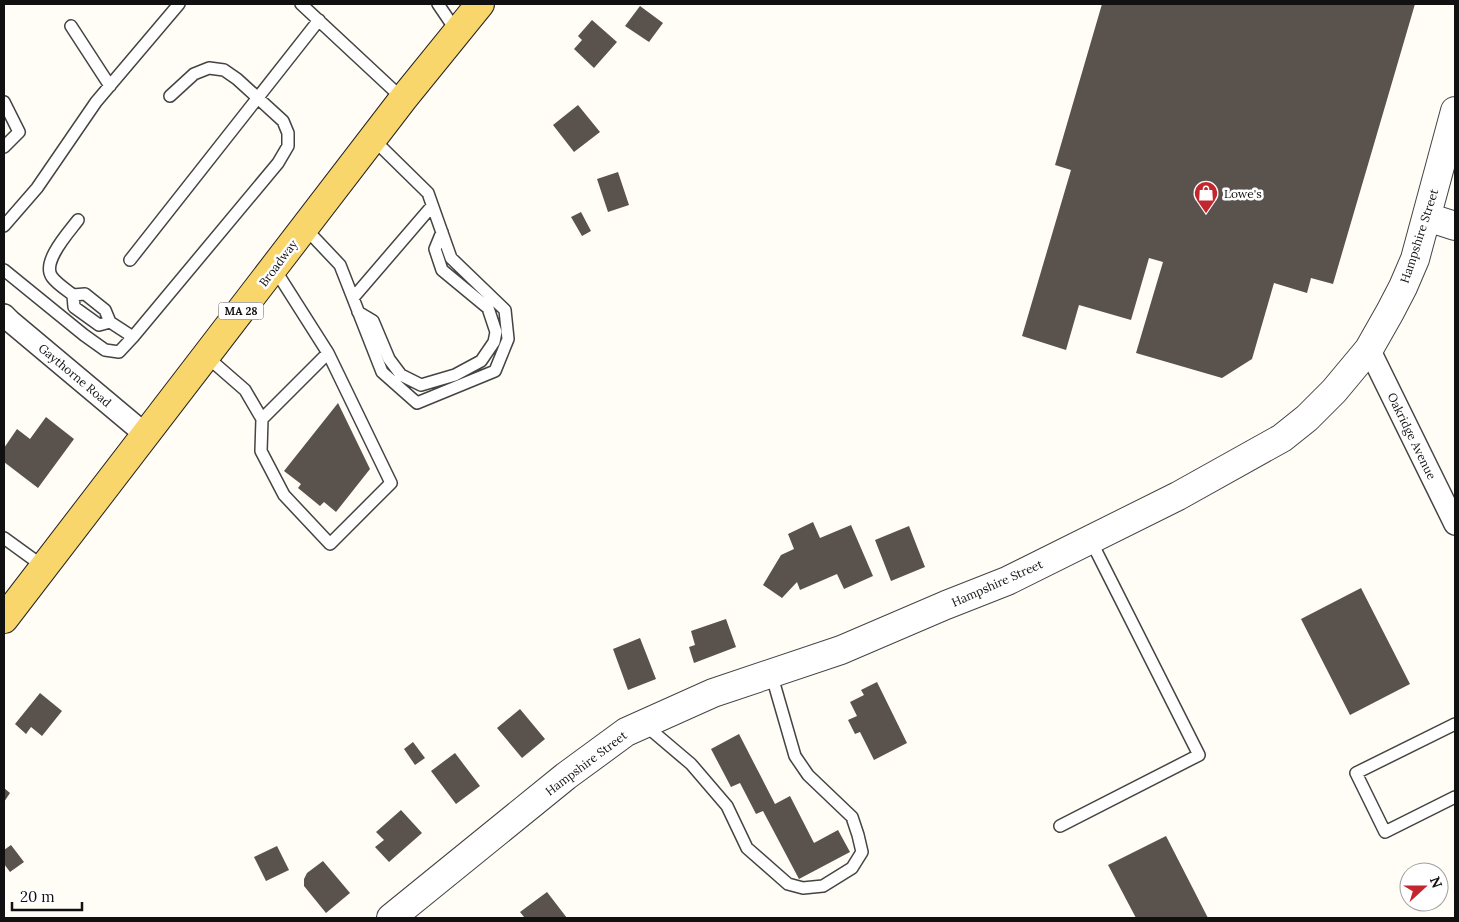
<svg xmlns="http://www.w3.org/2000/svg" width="1459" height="922" font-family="Lora,serif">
<rect width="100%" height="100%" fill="#fffdf5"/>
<path fill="#5a524d" d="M1102 4H1415L1333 284 1311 278 1307 293 1274 283 1252 359 1222 378 1136 353 1163 262 1149 258 1131 320 1079 305 1066 350 1022 336 1071 170 1055 165Z
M640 6 663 23 649 42 625 26Z
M592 20 617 42 594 68 574 49 582 40 578 36Z
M578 105 600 132 574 152 553 125Z
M618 172 629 205 608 212 597 179Z
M581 212 591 231 582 236 571 217Z
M338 403 370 469 336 512 324 502 320 506 298 488 301 484 284 471Z
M46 417 74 439 38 488 4 462V448L17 429 30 439Z
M813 522 820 538 851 525 873 576 844 589 837 574 800 590 797 582 782 598 763 585 781 555 794 549 788 534Z
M909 526 925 567 891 581 875 540Z
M1361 588 1410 684 1350 715 1301 619Z
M726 619 736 647 694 663 689 647 695 645 691 631Z
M640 638 656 679 628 690 613 649Z
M877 682 907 743 874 760 860 732 855 734 848 720 857 716 850 702 864 695 861 690Z
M40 693 62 711 42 736 31 727 26 734 15 724Z
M520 709 545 739 522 758 497 728Z
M739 734 775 804 790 796 814 843 838 830 850 852 799 879 763 811 756 814 740 783 731 787 711 749Z
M413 742 425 758 415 765 404 749Z
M455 753 480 786 456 804 431 771Z
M4 788 10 793 4 802Z
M401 810 422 833 389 862 375 847 384 840 376 832Z
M1166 836 1208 918H1136L1108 865Z
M11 845 24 862 10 872 4 864V850Z
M277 846 289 870 266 881 254 857Z
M323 861 350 893 326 913 304 886V879L307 873Z
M547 892 567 918H522L524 917 520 912Z"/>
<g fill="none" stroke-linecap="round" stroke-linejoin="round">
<g stroke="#444" stroke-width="14">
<path id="service" d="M301 4 403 99
M438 4 457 32
M71 26 110 86
M4 102 19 132 4 147
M78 220C69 232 41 262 52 277 57 284 67 290 73 295L85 294 105 310 110 322 133 337
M4 226 37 188 96 102 179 4
M305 228 340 265 382 372 417 403 495 371 508 339 505 310 451 258 428 193 373 139
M130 260 319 20
M4 270 84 335 105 350 119 352 133 337 278 163 288 146V133L283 121 237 79 224 70 209 68 194 74 170 96
M73 295 74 307 99 325 110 322
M353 298 432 206
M358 312 373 321 389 359 401 375 421 385 455 375 481 361 494 342 496 332 488 308 442 270 435 249 442 232
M206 356 245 390 262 419 261 451 284 495 330 544 391 483 328 353 274 268
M262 419 328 353
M4 538 44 567
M1455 724 1356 773 1385 832 1455 797
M645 725 691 764 727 806 747 848 788 884 803 888 823 886 852 868 862 852 858 835 852 817 808 775 795 756 771 673
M1060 826 1199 755 1090 539"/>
</g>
<g stroke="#444" stroke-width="24">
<path id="minor" d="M4 315 10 321 146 435
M1369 349 1455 524"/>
</g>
<g stroke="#444" stroke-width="30">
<path id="tertiary" d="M1427 217 1455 226
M391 918 566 776 626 732 713 693 841 650 946 605 1007 581 1178 496 1282 438 1307 418 1334 391 1369 349 1390 312 1403 287 1415 259 1455 111"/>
</g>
<g stroke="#222" stroke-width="30">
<path id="primary" d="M4 619 403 99 480 4"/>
</g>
<use href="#service" stroke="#fff" stroke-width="11"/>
<use href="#minor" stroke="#fff" stroke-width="21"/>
<use href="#tertiary" stroke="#fff" stroke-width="28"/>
<use href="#primary" stroke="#f9d66b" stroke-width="28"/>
</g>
<defs>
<g id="shop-pin" transform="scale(1.25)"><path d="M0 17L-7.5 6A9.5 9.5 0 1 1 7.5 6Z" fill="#c4262e" stroke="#fff"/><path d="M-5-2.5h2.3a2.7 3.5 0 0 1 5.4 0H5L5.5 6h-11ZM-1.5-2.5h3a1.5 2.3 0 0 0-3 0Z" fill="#fff"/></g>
</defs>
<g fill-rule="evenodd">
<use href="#shop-pin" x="1206" y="193"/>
</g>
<g text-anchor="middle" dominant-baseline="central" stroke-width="5" stroke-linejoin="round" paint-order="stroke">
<rect fill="#fff" stroke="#585858" stroke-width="1" x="218.5" y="302.5" width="45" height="17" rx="4"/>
<g font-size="11" font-weight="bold" fill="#111">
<text x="241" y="311">MA 28</text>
</g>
<g font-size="12" fill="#111" stroke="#fff" text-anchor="start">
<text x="1224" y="193">Lowe's</text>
</g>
<g font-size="12" fill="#111" stroke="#fff">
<text transform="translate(1419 236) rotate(-72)">Hampshire Street</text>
<text transform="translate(278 263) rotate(-53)">Broadway</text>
<text transform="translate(75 375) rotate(40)">Gaythorne Road</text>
<text transform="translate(1412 436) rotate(64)">Oakridge Avenue</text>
<text transform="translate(997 583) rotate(-24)">Hampshire Street</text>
<text transform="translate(586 763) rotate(-37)">Hampshire Street</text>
</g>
</g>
<rect width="1459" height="922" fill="none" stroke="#111111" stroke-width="10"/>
<g transform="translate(1424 887) rotate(69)"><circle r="24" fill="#ffffff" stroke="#a0a0a0"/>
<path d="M0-4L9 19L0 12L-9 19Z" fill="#c4262e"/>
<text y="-8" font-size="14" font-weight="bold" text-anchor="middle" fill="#111111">N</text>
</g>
<path d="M12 902v8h70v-8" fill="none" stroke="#111111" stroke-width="2.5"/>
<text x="20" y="902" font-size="15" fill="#111111" stroke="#ffffff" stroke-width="4" paint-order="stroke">20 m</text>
</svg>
